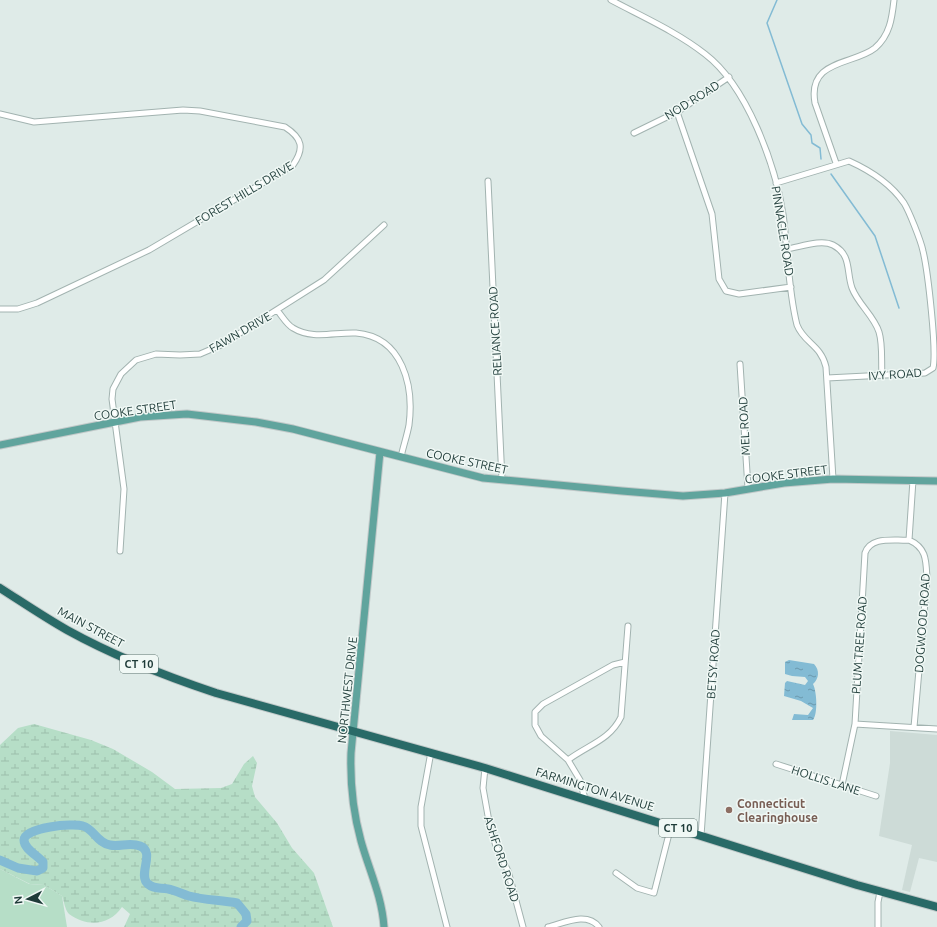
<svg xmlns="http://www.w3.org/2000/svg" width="937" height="927" font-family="Ubuntu,sans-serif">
<defs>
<pattern id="wetland-marsh" width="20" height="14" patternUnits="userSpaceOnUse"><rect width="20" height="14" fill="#b6dec7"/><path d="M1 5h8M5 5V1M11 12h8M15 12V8" fill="none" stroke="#9cbfac"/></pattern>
<pattern id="water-ripples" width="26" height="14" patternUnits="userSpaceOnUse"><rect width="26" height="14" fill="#83bbd4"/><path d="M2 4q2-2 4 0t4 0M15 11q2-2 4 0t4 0" fill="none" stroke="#6b99ad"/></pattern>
</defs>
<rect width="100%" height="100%" fill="#dfebe8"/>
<path fill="#cddbd7" d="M890 731 937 735V862L919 858 910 892 902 890 912 845 879 836 890 763Z"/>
<path fill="#b6dec7" d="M0 869 29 884 44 885 62 896 67 927H0Z"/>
<path fill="url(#wetland-marsh)" d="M34 724 91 740 113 749 152 772 175 789 221 788 232 784 244 764 253 756 257 763 252 786 255 797 277 823 292 848 314 873 333 927H124L130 914 122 907C109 926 87 927 69 914 65 910 64 901 62 896L44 885 30 884 0 869V745L18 728Z"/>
<path fill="url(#water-ripples)" d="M789 660 814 664C820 670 819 679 813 684 817 692 818 714 813 720H792L794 714 808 715 813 708 801 701 784 696 785 683 787 681 805 685 808 681 805 677 792 676 785 674V662Z"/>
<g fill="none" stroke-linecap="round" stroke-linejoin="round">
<path stroke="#83bbd4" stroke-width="1.5" d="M777 0 767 23 802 124 811 135 812 143 820 148 821 159
M831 174 875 236 899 308"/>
<path stroke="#83bbd4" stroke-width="9" d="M0 860 18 868 37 871 43 868V862C37 855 24 849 24 840 25 827 73 823 83 826 94 829 97 843 110 845 120 847 130 842 140 846 156 852 137 875 148 884 155 890 161 887 168 889 175 890 182 894 189 896 204 900 221 900 237 903L246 914 247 921 241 927"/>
<g stroke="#a2b3b0" stroke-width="7">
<path id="minor" d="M611 0C643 17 677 32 705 54 747 86 775 164 783 214 788 251 788 290 797 325 804 343 821 345 826 367L833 479
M677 112 712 214 719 279 726 291 739 294 791 287
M0 114 34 122 183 110 200 111 285 127C302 138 305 148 293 165L149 250 37 303 18 309H0
M634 133 677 112 729 77
M836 163 815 103C807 59 854 65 875 48 890 35 892 18 894 0
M488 181 502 480
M776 183 849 161C869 170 891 184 904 203 909 211 921 241 923 251 928 272 937 351 933 368L925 373 827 378
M787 249C800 247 821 239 833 245 852 255 846 271 852 288 858 304 874 316 879 332 883 345 881 362 882 375
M277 310C282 316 287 325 293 328 312 340 335 332 356 333 403 337 414 386 409 425 407 436 403 447 401 457
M740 364 748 488
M913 480 909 540C927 548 926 561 927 579L914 727
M120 551 124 489 112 399 113 389 121 374 136 360 156 354 180 355 200 354 221 345 324 280 384 225
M855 724 937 729
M431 752 421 807V826L447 927
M568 760 541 736 535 725V712L543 704 613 665 625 662
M776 764 876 796
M485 768 483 788 490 827 496 846 508 871 523 927
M842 785 855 724 865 553C871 536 893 541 909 540
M585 799 580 780 568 760C588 745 610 740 621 717L628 626
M701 836 725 493
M616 873 637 888 654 893 671 826
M548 927C564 923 587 911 599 927
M878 927V902L880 892"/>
</g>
<g stroke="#c0c8c8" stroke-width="9">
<path id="major" d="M0 445 140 417 187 414 256 422 293 429 483 478 622 491 683 496 725 493 784 483 833 479 937 481
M380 452 351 753C350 783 353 812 361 841 369 870 382 896 384 927"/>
</g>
<g stroke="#c0c8c8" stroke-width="10">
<path id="highway" d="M0 588C22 602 44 617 67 630 114 656 165 676 216 693L485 768 857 885 937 907"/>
</g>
<use href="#minor" stroke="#fff" stroke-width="5"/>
<use href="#major" stroke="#60a49d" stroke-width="7"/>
<use href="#highway" stroke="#296a67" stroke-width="8"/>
</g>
<circle fill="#8d6e63" stroke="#f0f8f5" stroke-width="1.5" cx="729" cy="810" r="4"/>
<g text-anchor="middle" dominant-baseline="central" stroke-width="3" stroke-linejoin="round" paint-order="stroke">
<g fill="#f0f8f5" stroke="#5e7471" stroke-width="1">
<rect x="120" y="655" width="38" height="18" rx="3"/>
<rect x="659" y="819" width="38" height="18" rx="3"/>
</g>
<g font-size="11" font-weight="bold" fill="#1f3c39">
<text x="139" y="664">CT 10</text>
<text x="678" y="828">CT 10</text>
</g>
<g font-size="12" fill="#1f3c39" stroke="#f0f8f5">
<text transform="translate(692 100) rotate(-32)">NOD ROAD</text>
<text transform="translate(244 193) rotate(-31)">FOREST HILLS DRIVE</text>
<text transform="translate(783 231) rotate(81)">PINNACLE ROAD</text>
<text transform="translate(495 331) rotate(-93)">RELIANCE ROAD</text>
<text transform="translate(240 332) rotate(-30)">FAWN DRIVE</text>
<text transform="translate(895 374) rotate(-4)">IVY ROAD</text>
<text transform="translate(135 410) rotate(-8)">COOKE STREET</text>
<text transform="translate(744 426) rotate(-93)">MEL ROAD</text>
<text transform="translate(467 461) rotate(12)">COOKE STREET</text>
<text transform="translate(786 474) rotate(-7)">COOKE STREET</text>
<text transform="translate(922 623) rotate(-86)">DOGWOOD ROAD</text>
<text transform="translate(91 627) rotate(28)">MAIN STREET</text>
<text transform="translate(859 645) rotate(-86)">PLUM TREE ROAD</text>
<text transform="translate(713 664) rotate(-86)">BETSY ROAD</text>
<text transform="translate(347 690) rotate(-84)">NORTHWEST DRIVE</text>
<text transform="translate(826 780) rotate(18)">HOLLIS LANE</text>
<text transform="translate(595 789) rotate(17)">FARMINGTON AVENUE</text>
<text transform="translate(502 859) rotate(72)">ASHFORD ROAD</text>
</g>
<g font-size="12" font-weight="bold" fill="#785e54" stroke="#f0f8f5" text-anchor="start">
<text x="737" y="803">Connecticut<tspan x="737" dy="14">Clearinghouse</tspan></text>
</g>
</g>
<g transform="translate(28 899) rotate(264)" stroke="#f0f8f5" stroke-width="3" paint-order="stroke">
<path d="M0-3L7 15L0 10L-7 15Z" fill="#1f3c39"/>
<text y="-6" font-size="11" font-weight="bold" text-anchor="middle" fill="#1f3c39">N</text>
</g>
</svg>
